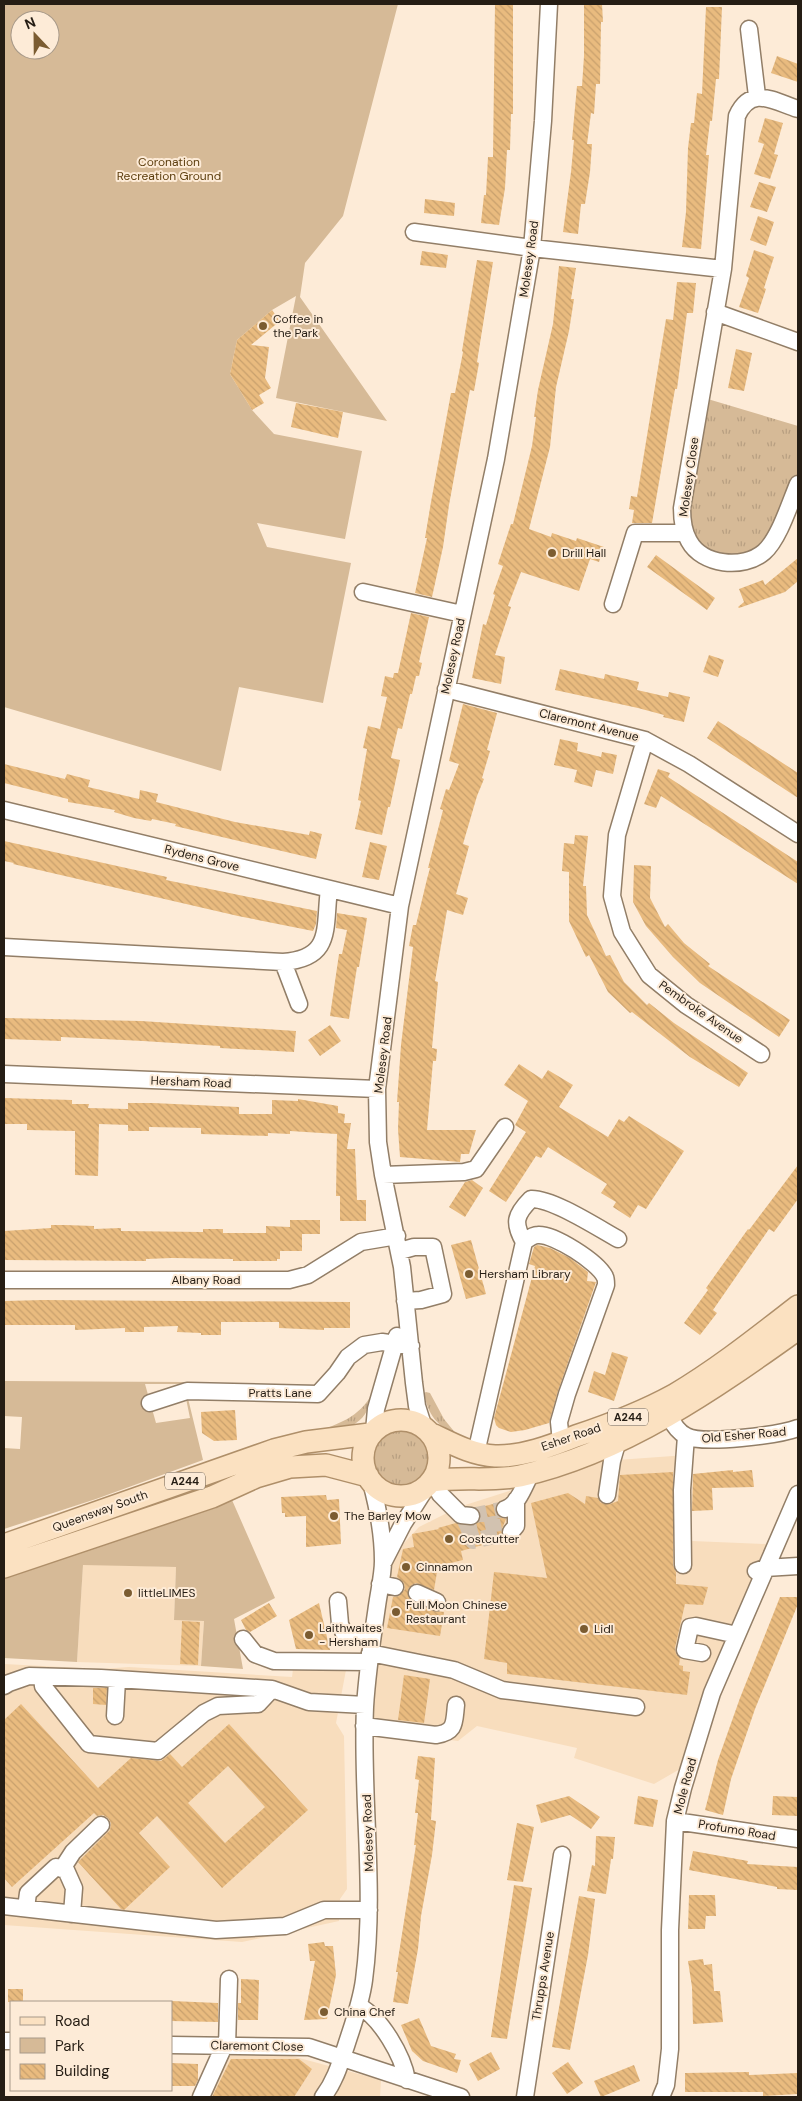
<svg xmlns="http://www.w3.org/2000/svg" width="802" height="2101" font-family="'DM Sans',sans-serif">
<defs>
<pattern id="grass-tufts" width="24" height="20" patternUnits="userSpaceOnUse" patternTransform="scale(1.25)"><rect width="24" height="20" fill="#d6ba97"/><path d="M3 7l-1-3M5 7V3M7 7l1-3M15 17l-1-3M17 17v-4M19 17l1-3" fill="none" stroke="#b89f81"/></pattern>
<pattern id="building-back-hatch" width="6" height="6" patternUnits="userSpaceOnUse" patternTransform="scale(1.25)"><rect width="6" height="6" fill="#e9bb7f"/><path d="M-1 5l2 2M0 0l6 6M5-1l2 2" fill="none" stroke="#c8a06d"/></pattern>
</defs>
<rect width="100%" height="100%" fill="#fdebd7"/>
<path fill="#f8ddbd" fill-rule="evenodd" d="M687 1455 692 1541 766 1544 736 1616 680 1769 654 1784 574 1758 577 1748 477 1726 458 1741 371 1729 379 1629 391 1557 419 1527 459 1507 603 1461Z
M83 1564 176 1567 174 1619 204 1621 201 1666 77 1662ZM182 1622 200 1623 198 1665 180 1664Z
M4 1664 101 1669 129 1667 292 1677 293 1669 346 1670 336 1723 344 1736 347 1889 340 1899 339 1921 242 1942 4 1925Z
M214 2050 288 2055 381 2080 380 2097H197Z"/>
<path fill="url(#grass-tufts)" d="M701 397 798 426V484L764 552 716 561 685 533Z
M426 1392 430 1393 444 1419 457 1435C437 1426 428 1415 424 1393Z
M373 1393C365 1430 346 1428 315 1433 341 1422 357 1419 373 1393Z
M372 1458a29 29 0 1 1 58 0a29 29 0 1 1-58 0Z"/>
<path fill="#d6ba97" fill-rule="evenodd" d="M4 4H398L343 216 305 263 300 297 387 421 276 398 296 296 272 310 237 340 230 374 252 410 274 434 362 451 345 539 257 523 267 547 351 563 323 703 239 687 221 771 4 707ZM20 20H50V50H20Z
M4 1381 184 1382 203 1460 96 1499 4 1529V1448L20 1449 22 1417 4 1416ZM145 1384H183L190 1418 156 1423Z
M232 1500 275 1598 234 1619 243 1669 201 1666 204 1621 174 1620 176 1567 83 1565 77 1662 4 1658V1572L77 1545Z"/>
<path fill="url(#building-back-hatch)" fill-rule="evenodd" d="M495 4H513V114H511L510 150H507L505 188 499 225 481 223 484 195H486L488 157H493Z
M584 4H602L603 22H601L600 84H596L594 114 591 113 587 144H592L590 172 585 204H581L578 234 563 232 571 172 574 140H572L577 86H582L584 56Z
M706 7H722L719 79H716L712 121H710L706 155H709L701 249 682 247 686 212 688 148 691 123H694L697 93 702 94Z
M777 56 798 64V82L771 73Z
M765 118 783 123 774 154 778 155 770 179 754 174 764 144 758 142Z
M759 182 776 187 767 212 750 207Z
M425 199 455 203 454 216 424 213Z
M758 216 774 222 766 246 750 240Z
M754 250 774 257 764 288 766 289 758 313 739 307 749 278 746 276Z
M422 251 448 255 446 268 420 265Z
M477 260 493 262 477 362 479 363 474 391 470 390 449 505 443 547 432 597 415 593 427 538H425L431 502 451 393H455L463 352 462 351Z
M559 266 576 268 571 299H574L569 331 556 387 550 447 529 529 551 537 552 533 576 541 577 538 604 547 599 562 590 559 579 591 521 572 508 606 511 607 495 655 505 657 501 684 472 678 483 624 486 625 495 595 493 594 503 566 498 564 511 524H513L532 446 536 417H534L538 390 553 324Z
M677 282 696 283 693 313H687L677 389H675L652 523H632L634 510 629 509 631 496 637 497 666 319 673 320Z
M272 310 280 321 251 345 269 347 265 378 271 388 259 395 264 403 252 410 230 374 237 340Z
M736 349 752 353 744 391 728 388Z
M296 403 343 412 338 438 291 427Z
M656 555 715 598 707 610 647 567Z
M798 558V581L785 592 739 608 738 607 744 602 739 589 763 580 765 585Z
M411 613 429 617 419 662 422 663 419 676H416L412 694H410L402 729 398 728 391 758 400 760 390 807H388L382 835 355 829 361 801 358 800 367 749 363 748 368 726 380 729 387 697 381 696 385 676 393 678 394 673H398Z
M709 655 724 660 718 677 703 672Z
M560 669 604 679 605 674 639 682 637 690 668 697 669 692 690 697 684 722 663 717 664 715 638 708 555 690Z
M463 704 497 713 487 750 490 751 482 778 484 779 477 796 463 844 469 846 456 894 468 898 463 915 447 910 435 981 438 982 432 1048 437 1049 436 1061H433L427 1130H476L469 1154H461L460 1162 400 1157 398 1129 399 1102H397L401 1045 413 947 409 946 413 925H416L427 879 430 868H428L443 810 440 809 446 789 449 790 459 764 449 761Z
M718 721 798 773V798L707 738Z
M560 739 578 743 577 751 601 757 602 752 617 755 613 774 596 770 592 787 574 782 577 770 554 765Z
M4 764 65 779 67 774 90 780 88 787 139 799 140 790 158 794 156 802 235 822 309 835 310 831 322 834 316 859 175 826 176 824 152 819 151 821 134 818 114 812 115 810 68 802V799L4 783Z
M658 769 670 773 668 777 798 862V884L661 796 656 808 644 804Z
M575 835 588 836 583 886H586L587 915 606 956 610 955 624 982 647 1005 649 1003 674 1023 748 1073 739 1087 690 1057 632 1012 630 1013 608 992 589 955 586 957 569 921V872L562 871 564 843 574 844Z
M4 841 167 877 166 880 317 911 316 924 313 931 238 916 13 864 14 863 4 861Z
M370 842 387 846 379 880 362 877Z
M634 865 651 866 650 898 665 927 668 924 684 943 710 964 708 966 790 1020 779 1037 700 983 673 957 646 926 633 902Z
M337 913 367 918 359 967H357L349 1019 330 1016 339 954H342L347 930 336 928Z
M4 1018 141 1021 296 1031 294 1052 220 1048V1046L143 1041 61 1037V1041L4 1039Z
M330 1025 341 1041 320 1056 308 1040Z
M519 1064 542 1079 548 1070 573 1085 559 1107 608 1137 619 1119 624 1122 629 1116 684 1151 646 1209 638 1205 630 1218 613 1207 616 1202 601 1193 607 1184 548 1147 541 1158 536 1156 506 1202 489 1191 526 1132 515 1125 528 1101 504 1085Z
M4 1098 72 1100V1104H89L88 1108 128 1109V1103H153L239 1107V1114H272V1100L298 1101V1099L338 1106V1113L345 1114 344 1123H351L347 1149H355L357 1200H366V1221H340V1196H336L337 1134 290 1131V1134L268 1133V1136L201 1134V1128L149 1127V1131H128V1125L99 1124 98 1176 75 1175V1131L27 1130V1124H4Z
M798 1165V1199L774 1232 769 1229 713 1310 717 1313 700 1335 684 1323 708 1290 706 1288 748 1229 749 1230Z
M472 1180 483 1188 465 1217 449 1207 465 1182Z
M290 1220H320V1234H302V1251H280V1259H277V1261H233V1259L172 1258 146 1259V1261L4 1260V1231L51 1228V1225H65L94 1226V1229L121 1228V1231L203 1232V1229H223V1233H266V1226L290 1227Z
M471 1240 486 1294 466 1299 451 1245Z
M537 1245 550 1248 570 1258 588 1272 587 1281 596 1282 558 1391 549 1423 525 1430 511 1432 499 1428 496 1425 494 1418 535 1266 529 1264 534 1247Z
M43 1300 350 1302V1328H324V1330L279 1328V1322H221V1335H201V1333L177 1332 178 1326 144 1327V1332H125V1328L75 1330V1325H4V1301Z
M612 1352 628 1357 614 1401 588 1392 594 1371 605 1375Z
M235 1410 237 1440 214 1441 202 1433 201 1412Z
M733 1470V1472L752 1470 754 1487 712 1488 713 1510 692 1511 693 1474Z
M673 1472V1565L676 1572V1584L708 1587 703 1605 685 1604 675 1648 676 1654 680 1658 679 1665 683 1666V1671L690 1672 687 1695 507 1674V1663L484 1659 494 1572 547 1578 531 1503 568 1493 585 1504 586 1496 598 1498 601 1503 610 1504 618 1501 620 1475Z
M326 1495 327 1500 339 1499 341 1544 306 1547V1516L285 1517V1513H282L281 1497Z
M497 1503 495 1508 496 1513 499 1517 506 1519 501 1531 504 1539 461 1551 463 1560 438 1566 434 1590 416 1583 412 1585 408 1589 409 1598 412 1602 433 1611 444 1612 440 1636 387 1628 393 1597 399 1596 405 1589 404 1583 397 1577 403 1549 414 1547 412 1534 439 1529 438 1528 456 1523 475 1525 481 1517 477 1508Z
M780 1597H798V1604L755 1709 731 1779 723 1815 705 1810 718 1760 740 1698Z
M269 1603 277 1616 250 1632 246 1630 241 1620Z
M319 1603 330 1650 296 1649 289 1620Z
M182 1621 200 1622 198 1665 180 1664Z
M404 1675 430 1679 424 1723 398 1720Z
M93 1688H107L106 1705 93 1704Z
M21 1704 98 1788 131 1758 161 1761 170 1754 182 1767 229 1724 308 1810 222 1888 157 1816 139 1833 170 1867 124 1910 121 1909 78 1862 110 1830 111 1823 108 1818 103 1815 97 1816 94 1813 12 1887 4 1878V1720ZM228 1766 265 1807 225 1843 188 1803Z
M418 1756 435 1758 431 1820 436 1821 432 1855 421 1916 418 1949 408 2004 393 2002 398 1972H396L416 1845H414L418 1813H415L419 1780 415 1779Z
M569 1796 600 1817 591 1829 570 1815 541 1823 536 1805Z
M638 1796 658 1800 653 1827 634 1824Z
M773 1796 798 1797V1816L772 1815Z
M517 1823 534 1827 523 1882 507 1880Z
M596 1836 615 1837 613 1859H611L606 1894 587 1891 592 1865 595 1866Z
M693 1851 748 1861 747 1864 798 1867V1890L777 1889V1887L689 1870Z
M514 1885 532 1888 507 2039 491 2037Z
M689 1895H715L716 1916H706L705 1929H688Z
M579 1896 595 1899 588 1955 570 2050 552 2047Z
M324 1942 325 1946H333L336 1975 327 2019 304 2020 315 1961H310L308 1944Z
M703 1959 704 1965 712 1964 714 1991H720L723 2022 693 2024 692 1987 688 1961Z
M241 1979 259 1980 258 2020H238V2003H241Z
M8 1989H23V2002H8Z
M172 2001 218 2003V2022L171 2021Z
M419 2018 431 2046 456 2054 454 2059 461 2060 457 2073 423 2061 412 2051 401 2025Z
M491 2052 500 2069 478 2081 469 2064Z
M231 2059H299L312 2069 294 2097H212Z
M568 2062 583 2083 567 2094 552 2073Z
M171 2063 198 2064V2080L195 2086H171Z
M634 2065 640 2081 601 2097 594 2081Z
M749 2072V2075L798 2073V2094L763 2096V2092H685V2073Z"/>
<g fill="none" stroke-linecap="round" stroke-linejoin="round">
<path stroke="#d2c2b0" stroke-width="16" stroke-dasharray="16 8" stroke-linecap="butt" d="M471 1516 505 1509
M465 1521 468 1527 475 1528 508 1521
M468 1527 473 1541 511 1532"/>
<g stroke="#927e67" stroke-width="19">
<path id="minor" d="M749 29 757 96
M798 109C773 101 751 85 737 116L723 269 682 508C682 520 683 531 689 541 702 565 743 570 764 552 779 539 790 503 798 484
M414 232 532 248 723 269
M715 312 798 342
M363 592 462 614
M613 604 635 533H685
M446 689 645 740 689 764 798 834
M645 740 617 835 612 896 622 932 649 975 686 1005 761 1054
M4 810 400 906
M4 947 283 962C333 958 324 929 329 889
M283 962 299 1004
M4 1074 377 1089
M383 1175 464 1172 476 1169 505 1127
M524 1242C513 1223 515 1215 531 1199 552 1198 598 1228 618 1239
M400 1251 414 1247H433L443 1294 421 1300 405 1301
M4 1280H289L308 1275 361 1242 397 1236
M150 1403 187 1391 318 1394 337 1373 348 1357 364 1345 382 1342 411 1346
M669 1416C673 1424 678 1432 686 1436 703 1445 779 1435 798 1428
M423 1425 417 1406 414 1383 402 1267 383 1175 378 1142 377 1089 400 906 496 459 532 248 543 121 549 4
M374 1431 376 1409 397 1336
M476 1453 524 1242C528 1239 532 1235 538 1235 554 1234 598 1262 605 1277 606 1279 606 1282 606 1285L567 1394 559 1422 561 1442
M433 1481 440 1494 461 1515 471 1516
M607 1495 612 1461 618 1440
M505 1509C518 1506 525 1484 531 1473
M511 1532 516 1526V1500
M384 1561 403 1524 426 1488
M683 1565 682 1490 686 1436
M756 1571 765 1568 798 1566
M380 1584 395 1587
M417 1593 437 1602
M338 1601 340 1624 345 1636 372 1639
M243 1639 255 1654 274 1661 369 1662
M370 1653 454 1670 502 1690 636 1707
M702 1653 685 1650 690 1627 696 1626 737 1635
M42 1677 43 1686 89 1744 158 1751 204 1713 218 1706 258 1704 272 1689
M4 1686 9 1683 29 1676 101 1678 272 1689 309 1702 365 1705
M115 1716 117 1680
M364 1726 436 1735C456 1732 454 1723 456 1705
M675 1821 798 1839
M62 1869 73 1852 101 1825
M4 1906 216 1930 285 1926 324 1910H369
M26 1908 28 1893 56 1867 66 1870 74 1888 72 1914
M359 2006C381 2018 403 2056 407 2080
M4 2041H11
M171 2045 309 2047 461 2097
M227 2046 229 1979
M201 2097 224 2046
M323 2097C335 2081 340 2064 346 2046 353 2024 361 2003 364 1980 376 1889 361 1798 365 1707 367 1673 372 1640 377 1606 379 1591 383 1575 383 1561 383 1534 378 1508 371 1482
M525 2097 562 1855
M661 2097 666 2085 670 2049V1930L675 1821 683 1788 712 1693 798 1494"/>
</g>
<g stroke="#af8f69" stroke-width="24">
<path id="major" d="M363 1458a38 38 0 1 1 76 0a38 38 0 1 1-76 0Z
M434 1435C453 1444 473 1455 495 1456 522 1457 551 1446 576 1436 609 1425 643 1412 674 1395 718 1369 758 1337 798 1306
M433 1481C461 1476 491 1482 520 1476 623 1453 714 1389 798 1329
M4 1545 274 1450 306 1442 370 1434
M4 1567 212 1497 256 1477 290 1467 326 1465 368 1476"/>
</g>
<use href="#minor" stroke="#fff" stroke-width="16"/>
<use href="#major" stroke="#fbe1c1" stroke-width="21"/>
</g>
<g fill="#7b5c31" stroke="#fdebd7" stroke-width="2">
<circle cx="263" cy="326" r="5"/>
<circle cx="552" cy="553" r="5"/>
<circle cx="469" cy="1274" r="5"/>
<circle cx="334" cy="1516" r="5"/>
<circle cx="449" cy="1539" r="5"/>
<circle cx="406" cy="1567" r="5"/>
<circle cx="128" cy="1593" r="5"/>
<circle cx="396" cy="1612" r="5"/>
<circle cx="584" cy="1629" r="5"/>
<circle cx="309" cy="1635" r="5"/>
<circle cx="324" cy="2012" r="5"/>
</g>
<g text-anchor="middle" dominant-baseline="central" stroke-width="4" stroke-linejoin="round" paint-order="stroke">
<g fill="#fdebd7" stroke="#665b4e" stroke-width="1">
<rect x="608" y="1408.5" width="40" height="17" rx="4"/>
<rect x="165" y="1472.5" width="40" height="17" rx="4"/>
</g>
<g font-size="11" font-weight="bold" fill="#251d14">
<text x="628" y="1417">A244</text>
<text x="185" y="1481">A244</text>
</g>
<g font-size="12" fill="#5c3d0d" stroke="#fdebd7">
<text x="169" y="162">Coronation<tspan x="169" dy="14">Recreation Ground</tspan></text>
</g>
<g font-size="12" fill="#251d14" stroke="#fdebd7">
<text transform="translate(529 259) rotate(-82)">Molesey Road</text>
<text transform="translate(689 477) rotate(-82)">Molesey Close</text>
<text transform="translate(453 656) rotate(-78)">Molesey Road</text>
<text transform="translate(589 725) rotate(14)">Claremont Avenue</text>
<text transform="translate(202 858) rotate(14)">Rydens Grove</text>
<text transform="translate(701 1012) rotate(35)">Pembroke Avenue</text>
<text transform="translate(383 1055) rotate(-83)">Molesey Road</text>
<text transform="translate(191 1082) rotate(2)">Hersham Road</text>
<text x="206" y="1280">Albany Road</text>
<text x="280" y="1393">Pratts Lane</text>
<text transform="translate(744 1435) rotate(-5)">Old Esher Road</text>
<text transform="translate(571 1437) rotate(-19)">Esher Road</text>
<text transform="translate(100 1511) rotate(-20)">Queensway South</text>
<text transform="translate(685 1786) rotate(-75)">Mole Road</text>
<text transform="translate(737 1830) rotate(9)">Profumo Road</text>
<text transform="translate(368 1833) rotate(-92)">Molesey Road</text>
<text transform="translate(543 1976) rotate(-81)">Thrupps Avenue</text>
<text transform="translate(257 2046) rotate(1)">Claremont Close</text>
</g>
<g font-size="12" fill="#251d14" stroke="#fdebd7" text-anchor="start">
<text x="273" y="319">Coffee in<tspan x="273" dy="14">the Park</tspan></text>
<text x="562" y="553">Drill Hall</text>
<text x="479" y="1274">Hersham Library</text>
<text x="344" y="1516">The Barley Mow</text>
<text x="459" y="1539">Costcutter</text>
<text x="416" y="1567">Cinnamon</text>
<text x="138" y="1593">littleLIMES</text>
<text x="406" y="1605">Full Moon Chinese<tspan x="406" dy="14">Restaurant</tspan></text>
<text x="319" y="1628">Laithwaites<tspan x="319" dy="14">- Hersham</tspan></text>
<text x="594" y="1629">Lidl</text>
<text x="334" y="2012">China Chef</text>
</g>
</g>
<rect width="802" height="2101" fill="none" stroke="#251d14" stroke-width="10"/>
<rect x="10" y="2001" width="162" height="90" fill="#fdebd7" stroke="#a79989"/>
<rect x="20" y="2017" width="25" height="8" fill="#fbe1c1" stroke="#a79989"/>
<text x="55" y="2026" font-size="15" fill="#251d14">Road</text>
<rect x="20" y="2038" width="25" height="15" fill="#d6ba97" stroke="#a79989"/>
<text x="55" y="2051" font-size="15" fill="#251d14">Park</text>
<rect x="20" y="2064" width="25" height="15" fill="url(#building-back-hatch)" stroke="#a79989"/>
<text x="55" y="2076" font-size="15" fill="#251d14">Building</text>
<g transform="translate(35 35) rotate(338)"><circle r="24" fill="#fdebd7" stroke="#a79989"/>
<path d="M0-4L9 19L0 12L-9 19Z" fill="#7b5c31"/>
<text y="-8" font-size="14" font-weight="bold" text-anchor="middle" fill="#251d14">N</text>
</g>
</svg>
